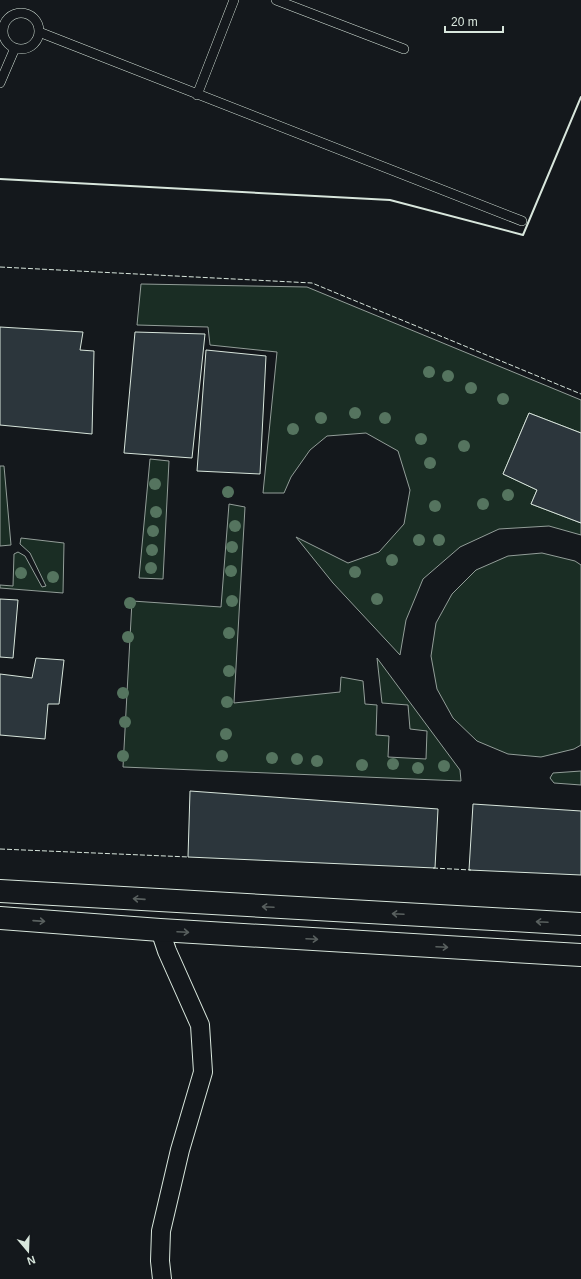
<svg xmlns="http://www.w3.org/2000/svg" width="581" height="1279" font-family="Helvetica,sans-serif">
<rect width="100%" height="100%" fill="#14181c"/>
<path fill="#1a2d24" stroke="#939e99" d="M141 284 307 287 581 400V433L529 413 503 474 537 490 531 504 581 523V535L549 526 499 529 460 547 423 579 406 620 400 655 333 583 296 537 348 563 379 552 404 524 410 490 398 451 366 433 327 436 310 450 291 477 284 493H263L277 352 210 345 208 327 137 325Z
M150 459 169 461 163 579 139 578Z
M0 466H4L11 545 0 546Z
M229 504 245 507 234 703 340 692 341 677 363 681 365 704 377 705 376 735 389 736 388 757 426 759 427 731 410 729 408 705 382 703 377 658 460 770 461 781 123 767 132 601 221 607Z
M21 538 64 543 63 593 0 588V585L13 586 14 554 18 552 25 556 42 587 46 586 30 553 20 544Z
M542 553 575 561 581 565V745L574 749 541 757 508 754 477 741 453 718 437 689 431 656 436 623 452 594 476 570 508 556Z
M581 771V785L554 783 550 778 553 773Z"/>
<path fill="#2c363c" stroke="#d8e6dc" d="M0 327 83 332 80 350 94 351 92 434 0 425Z
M135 332 205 334 192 458 124 453Z
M206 350 266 356 260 474 197 471Z
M529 413 581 433V523L531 504 537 490 503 474Z
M0 599 18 600 13 658 0 657Z
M36 658 64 660 59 704H48L45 739 0 735V674L32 678Z
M190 791 438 809 435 868 188 857Z
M473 804 581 811V875L469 870Z"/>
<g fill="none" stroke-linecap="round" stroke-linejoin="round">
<g stroke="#d8e6dc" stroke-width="10">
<path id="service" d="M276 0 404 49
M3 31a18 18 0 1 1 36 0a18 18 0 1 1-36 0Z
M39 32 522 221
M0 83 15 48
M197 95 234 0"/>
</g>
<g stroke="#d8e6dc" stroke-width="20">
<path id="minor" d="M160 930 167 951 200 1025 203 1072 180 1150 161 1231 160 1261 162 1279"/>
</g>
<g stroke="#d8e6dc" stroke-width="24">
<path id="tertiary" d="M0 891 581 924
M0 918 160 930 581 955"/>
</g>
<use href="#service" stroke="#14181c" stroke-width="9"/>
<use href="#minor" stroke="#14181c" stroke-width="18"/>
<use href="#tertiary" stroke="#14181c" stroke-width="22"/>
<path stroke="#d8e6dc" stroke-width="1" stroke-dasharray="5 2" stroke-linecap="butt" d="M0 267 312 283 581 394
M0 849 189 857
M433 868 471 870"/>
<path stroke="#d8e6dc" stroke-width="2" d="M0 179 390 200 523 235 581 97"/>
</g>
<g fill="#55745f">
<circle cx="429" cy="372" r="6"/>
<circle cx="448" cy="376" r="6"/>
<circle cx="471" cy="388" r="6"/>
<circle cx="503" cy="399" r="6"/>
<circle cx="355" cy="413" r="6"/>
<circle cx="321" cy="418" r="6"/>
<circle cx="385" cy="418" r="6"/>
<circle cx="293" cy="429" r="6"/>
<circle cx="421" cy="439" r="6"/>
<circle cx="464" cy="446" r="6"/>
<circle cx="430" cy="463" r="6"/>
<circle cx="155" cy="484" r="6"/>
<circle cx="228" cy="492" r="6"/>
<circle cx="508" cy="495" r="6"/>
<circle cx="483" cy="504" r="6"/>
<circle cx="435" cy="506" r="6"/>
<circle cx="156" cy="512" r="6"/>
<circle cx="235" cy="526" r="6"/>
<circle cx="153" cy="531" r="6"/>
<circle cx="419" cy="540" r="6"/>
<circle cx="439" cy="540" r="6"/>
<circle cx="232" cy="547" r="6"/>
<circle cx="152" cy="550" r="6"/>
<circle cx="392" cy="560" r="6"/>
<circle cx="151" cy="568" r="6"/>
<circle cx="231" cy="571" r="6"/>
<circle cx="355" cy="572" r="6"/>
<circle cx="21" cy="573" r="6"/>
<circle cx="53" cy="577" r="6"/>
<circle cx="377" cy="599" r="6"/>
<circle cx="232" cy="601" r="6"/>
<circle cx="130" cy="603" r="6"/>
<circle cx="229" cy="633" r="6"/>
<circle cx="128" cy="637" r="6"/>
<circle cx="229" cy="671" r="6"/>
<circle cx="123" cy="693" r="6"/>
<circle cx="227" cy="702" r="6"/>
<circle cx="125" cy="722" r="6"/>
<circle cx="226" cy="734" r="6"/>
<circle cx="123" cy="756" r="6"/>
<circle cx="222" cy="756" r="6"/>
<circle cx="272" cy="758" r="6"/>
<circle cx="297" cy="759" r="6"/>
<circle cx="317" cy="761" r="6"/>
<circle cx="393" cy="764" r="6"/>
<circle cx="362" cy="765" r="6"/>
<circle cx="444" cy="766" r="6"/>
<circle cx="418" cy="768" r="6"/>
</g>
<defs><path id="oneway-shaft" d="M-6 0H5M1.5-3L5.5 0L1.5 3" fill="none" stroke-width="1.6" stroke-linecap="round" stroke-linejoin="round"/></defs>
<g stroke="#59605f">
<use href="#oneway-shaft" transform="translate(139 899) rotate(-176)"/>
<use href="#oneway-shaft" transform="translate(268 907) rotate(-177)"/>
<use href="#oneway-shaft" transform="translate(398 914) rotate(-177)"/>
<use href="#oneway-shaft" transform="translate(39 921) rotate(4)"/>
<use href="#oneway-shaft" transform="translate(542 922) rotate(-177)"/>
<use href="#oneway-shaft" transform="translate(183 932) rotate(3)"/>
<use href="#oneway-shaft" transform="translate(312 939) rotate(3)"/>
<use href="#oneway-shaft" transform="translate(442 947) rotate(3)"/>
</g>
<g transform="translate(28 1251) rotate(161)" stroke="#14181c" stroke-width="3" paint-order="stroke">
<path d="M0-3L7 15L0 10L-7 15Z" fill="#d8e6dc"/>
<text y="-6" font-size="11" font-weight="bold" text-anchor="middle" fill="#d8e6dc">N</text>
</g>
<path d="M445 26v6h58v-6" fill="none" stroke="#d8e6dc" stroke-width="2"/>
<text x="451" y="26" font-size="12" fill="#d8e6dc" stroke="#14181c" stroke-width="3" paint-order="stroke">20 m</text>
</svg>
